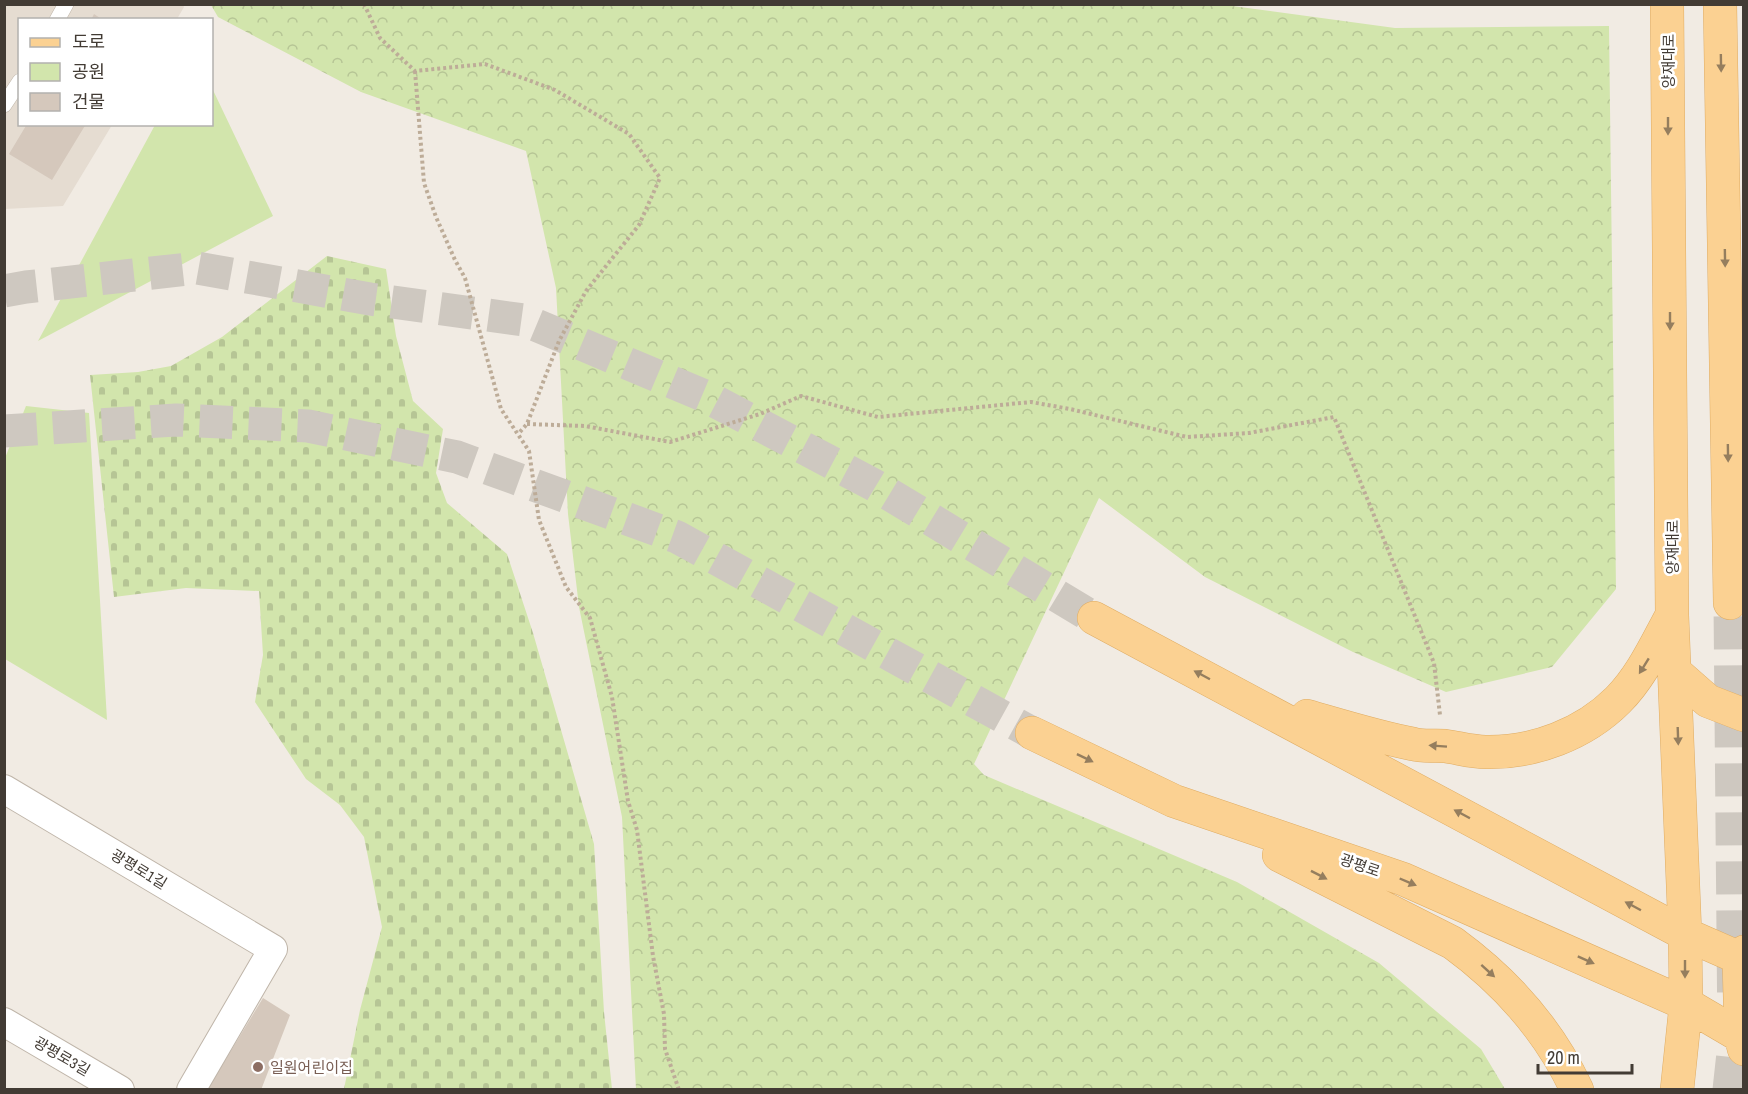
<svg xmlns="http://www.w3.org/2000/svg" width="1748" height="1094" font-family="'Archivo Narrow','Noto Sans KR',sans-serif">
<defs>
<pattern id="forest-crowns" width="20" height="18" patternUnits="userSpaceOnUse" patternTransform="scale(1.5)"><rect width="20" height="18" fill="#d2e5ac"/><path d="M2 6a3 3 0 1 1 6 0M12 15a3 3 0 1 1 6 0" fill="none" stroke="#b6c595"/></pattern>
<pattern id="cemetery-stones" width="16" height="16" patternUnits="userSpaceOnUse" patternTransform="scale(1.5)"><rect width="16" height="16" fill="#d2e5ac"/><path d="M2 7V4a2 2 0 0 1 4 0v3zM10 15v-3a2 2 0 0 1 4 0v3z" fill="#b6c595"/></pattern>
</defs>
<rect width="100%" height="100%" fill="#f1ebe3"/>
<path fill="#e5dcd1" d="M5 5H183L184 7 177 19 20 20V124L112 125 63 206 5 209Z"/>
<path fill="url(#forest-crowns)" d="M1225 5 1395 28 1609 26 1616 589 1552 667 1446 692 1353 652 1205 577 1099 498 974 764 984 775 1237 882 1379 963 1481 1049 1505 1089H636L622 817 579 607 568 514 556 288 526 151 361 92 218 17 211 5Z"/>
<path fill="url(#cemetery-stones)" d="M327 256 386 269 396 336 413 401 443 429 436 473 447 503 507 554 533 633 594 844 604 1012 612 1089H344L360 1010 382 927 364 837 340 805 306 779 255 702 263 655 259 591 186 588 114 597 90 375 138 372 171 366 222 337Z"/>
<path fill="#d2e5ac" d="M212 88 273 216 38 341 155 125 212 124Z
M26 406 89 413 107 720 5 659V458Z"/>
<path fill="#d5c8bc" d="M94 14 103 20H91Z
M27 124H86L52 180 9 154Z
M263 998 290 1015 261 1090H207Z"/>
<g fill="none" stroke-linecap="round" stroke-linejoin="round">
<path stroke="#cec8c0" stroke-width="33" stroke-dasharray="33 16" stroke-linecap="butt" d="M4 291 26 287 197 268 370 299 524 320 705 396 874 485 1094 618
M4 431 176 420 308 426 457 457 677 537 1032 733
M1729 1090 1734 1044 1730 603"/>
<g stroke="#bfb5a9" stroke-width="16">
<path id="service" d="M57 20 66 4
M4 105 20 81"/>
</g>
<g stroke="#bfb5a9" stroke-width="30">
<path id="minor" d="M4 789 273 949 191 1090
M4 1022 120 1090"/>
</g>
<g stroke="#dfac63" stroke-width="34">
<path id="primary" d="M1667 4 1672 615 1685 934 1686 1004 1677 1090
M1720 4 1730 603
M1094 618 1685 934 1744 960
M1675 672 1708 701 1744 715
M1307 716C1342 726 1377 737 1413 744 1423 747 1435 745 1445 746 1459 748 1472 752 1486 752 1534 753 1584 734 1618 700 1642 676 1656 644 1672 615
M1032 733 1174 801 1403 879 1686 1004 1744 1038
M1279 855 1453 943C1505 981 1549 1030 1577 1090
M1744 952 1739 958 1741 1037 1744 1049"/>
</g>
<path stroke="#bdac98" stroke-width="4" stroke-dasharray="3 3" stroke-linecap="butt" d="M364 4 380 38 415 71 485 64 555 90 629 134 660 178 639 225 586 291 559 341 527 424 518 434
M415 71 424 183 436 217 455 260 465 278 501 409 529 451 539 520 566 587 590 618 612 697 628 801 637 830 653 956 664 1014 665 1049 679 1090
M527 424 585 426 670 442 760 414 801 396 878 417 1031 402 1070 409 1187 437 1249 433 1334 417 1434 663 1440 715"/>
<use href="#service" stroke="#fff" stroke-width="15"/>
<use href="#minor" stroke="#fff" stroke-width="28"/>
<use href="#primary" stroke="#fbd192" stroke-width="33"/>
</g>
<defs><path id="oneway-solid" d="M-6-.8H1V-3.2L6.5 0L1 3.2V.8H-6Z" transform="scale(1.5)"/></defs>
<g fill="#957e5e">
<use href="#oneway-solid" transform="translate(1721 63) rotate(89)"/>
<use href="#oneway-solid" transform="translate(1668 126) rotate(90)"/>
<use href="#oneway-solid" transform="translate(1725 258) rotate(89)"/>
<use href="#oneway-solid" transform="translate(1670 321) rotate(90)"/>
<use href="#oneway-solid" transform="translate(1728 453) rotate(89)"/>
<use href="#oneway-solid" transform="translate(1644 666) rotate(122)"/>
<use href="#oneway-solid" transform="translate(1202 675) rotate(-152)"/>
<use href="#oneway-solid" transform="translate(1678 736) rotate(88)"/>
<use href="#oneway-solid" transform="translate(1438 746) rotate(-176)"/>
<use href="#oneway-solid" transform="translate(1085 758) rotate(26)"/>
<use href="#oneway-solid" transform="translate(1462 814) rotate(-152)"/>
<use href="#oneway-solid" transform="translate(1319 875) rotate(27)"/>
<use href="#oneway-solid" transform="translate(1408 882) rotate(23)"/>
<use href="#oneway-solid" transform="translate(1633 906) rotate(-152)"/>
<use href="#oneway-solid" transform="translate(1586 960) rotate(24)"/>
<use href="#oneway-solid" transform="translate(1685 969) rotate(90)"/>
<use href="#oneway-solid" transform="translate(1488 971) rotate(42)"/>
</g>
<circle fill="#8d6e63" stroke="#fff" stroke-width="2" cx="258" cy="1067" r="6"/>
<g text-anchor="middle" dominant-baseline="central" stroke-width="5" stroke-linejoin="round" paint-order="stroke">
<g font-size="15" fill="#423b34" stroke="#fff">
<text transform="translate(1668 61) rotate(-90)">양재대로</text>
<text transform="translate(1672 547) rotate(-90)">양재대로</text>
<text transform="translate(1360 865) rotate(19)">광평로</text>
<text transform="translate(139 869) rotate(31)">광평로1길</text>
<text transform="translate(62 1056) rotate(30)">광평로3길</text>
</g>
<g font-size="15" fill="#785e54" stroke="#fff" text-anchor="start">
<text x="270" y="1067">일원어린이집</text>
</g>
</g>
<rect width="1748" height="1094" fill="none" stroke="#423b34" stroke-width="12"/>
<rect x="18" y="18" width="195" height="108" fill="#ffffff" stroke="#b3b1ae" stroke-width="1.5"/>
<rect x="30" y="38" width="30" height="9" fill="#fbd192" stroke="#b3b1ae" stroke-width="1.5"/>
<text x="72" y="48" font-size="18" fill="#423b34">도로</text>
<rect x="30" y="63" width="30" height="18" fill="#d2e5ac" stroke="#b3b1ae" stroke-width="1.5"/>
<text x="72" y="78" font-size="18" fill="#423b34">공원</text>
<rect x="30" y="93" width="30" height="18" fill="#d5c8bc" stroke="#b3b1ae" stroke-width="1.5"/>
<text x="72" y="108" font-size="18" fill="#423b34">건물</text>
<path d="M1538 1064v9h94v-9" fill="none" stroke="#423b34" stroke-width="3"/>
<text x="1547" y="1064" font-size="18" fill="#423b34" stroke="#ffffff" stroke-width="4.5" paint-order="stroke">20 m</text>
</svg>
